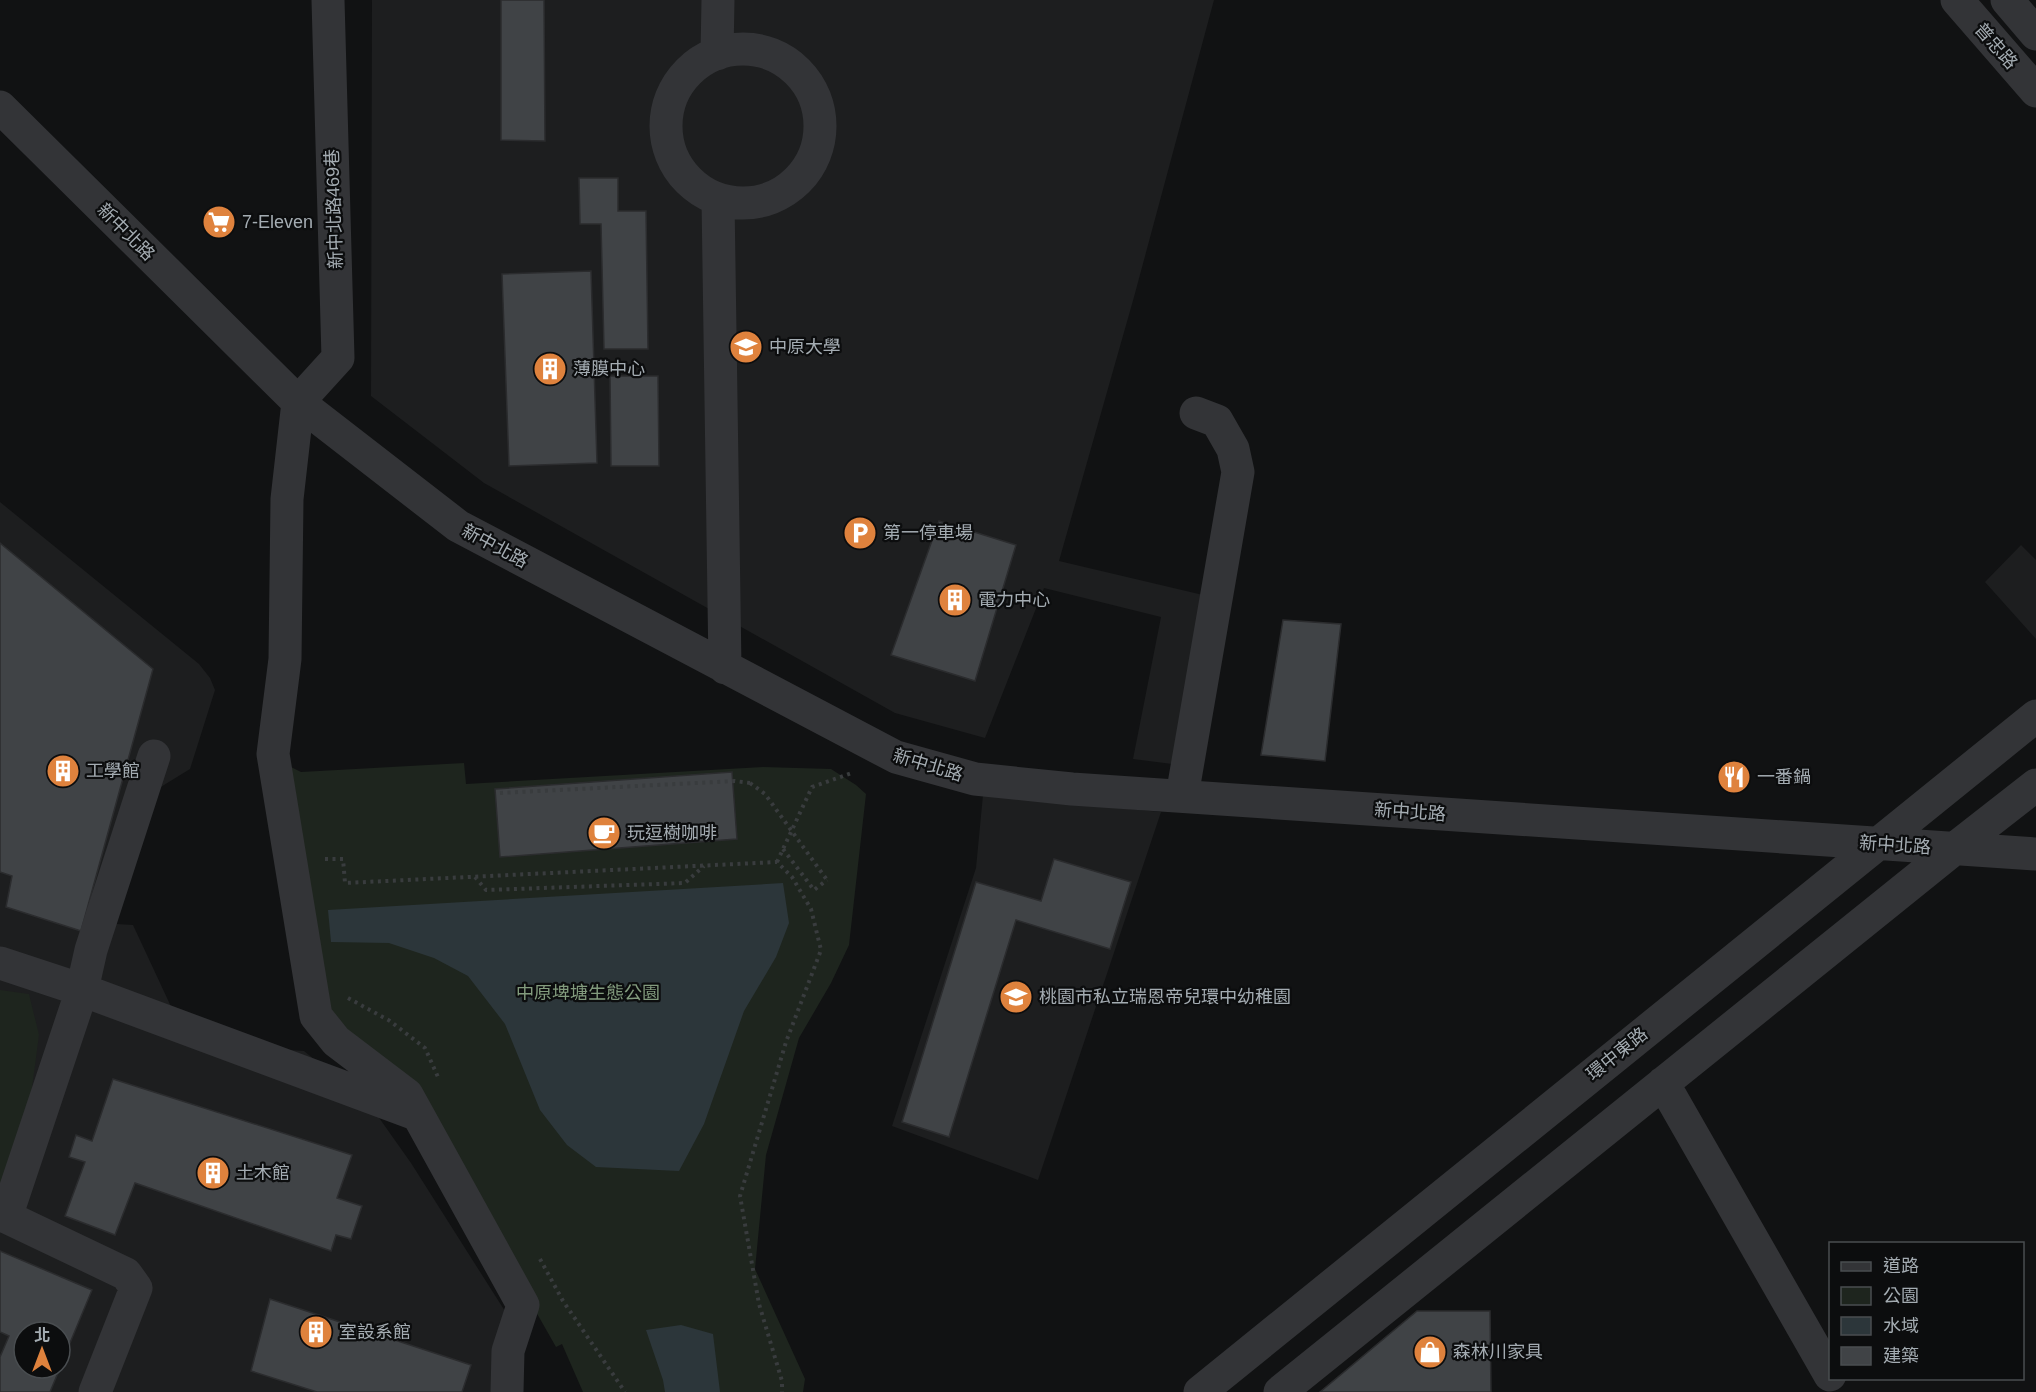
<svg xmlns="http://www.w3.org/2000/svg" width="2036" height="1392" font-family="Arial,'Noto Sans TC',sans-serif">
<rect width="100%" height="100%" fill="#111213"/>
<path fill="#1d1e1f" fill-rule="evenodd" d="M372 0H1214L1134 297 1059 561 1220 599 1188 766 1133 759 1161 617 1044 588 985 738 895 713 484 483 371 396Z
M0 502 199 664 210 678 215 690 190 769 151 793 100 923 133 925 188 1043 304 1051 370 1105 411 1163 515 1327 503 1392H0ZM24 1332H60V1368H24Z
M2021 545 2036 560V639L1985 582Z
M983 795 1161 812 1038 1180 892 1126 976 868Z"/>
<path fill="#1e251e" d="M283 763 301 772 464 763 466 784 763 767 831 769 856 785 866 794 849 945 831 983 799 1038 766 1155 755 1269 805 1379 803 1392H583L562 1344 556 1347 514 1273 388 1081 323 1035Z
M0 990 29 994 39 1035 30 1103 0 1193Z"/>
<path fill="#2c363a" d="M783 883 789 923 776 957 744 1011 704 1124 679 1171 596 1167 567 1145 540 1110 505 1024 468 976 434 958 389 943 331 942 328 910Z
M681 1325 713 1334 720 1392H665L663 1380 646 1330Z"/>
<path fill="#404346" stroke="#2b2c2e" stroke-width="1.5" d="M501 0H544L545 141 501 140Z
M579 178H618V211H646L648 349H604L601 224H580Z
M591 271 597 463 509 466 502 274Z
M610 376H658L659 466H611Z
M939 521 1016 545 975 681 891 655Z
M0 543 153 669 81 931 6 907 12 876 0 872Z
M1283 620 1341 624 1325 761 1261 755Z
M732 772 737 839 500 857 495 789Z
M1054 859 1131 882 1110 949 1016 920 949 1137 902 1122 976 882 1041 901Z
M113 1079 352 1155 337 1198 362 1206 351 1239 336 1235 331 1251 135 1183 115 1235 65 1216 85 1162 69 1157 76 1135 92 1141Z
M0 1251 92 1290 60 1367V1332H24V1368H60L50 1392H0V1357L9 1336 0 1332Z
M270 1299 471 1365 462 1392H317L251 1371Z
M1417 1311H1490L1491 1392H1320Z"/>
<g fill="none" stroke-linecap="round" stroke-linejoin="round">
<path stroke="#393c3e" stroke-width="4" stroke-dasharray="3 4.5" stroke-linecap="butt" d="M500 793 735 781 750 783
M783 849 814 890 827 880
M325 859H343L345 883 777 862 792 877 811 909 821 950 786 1042 740 1196 759 1304 782 1381V1392
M777 862 812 787 852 773
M475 877 486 890 685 883 704 866
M348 998 390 1021 425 1048 438 1077
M540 1259 563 1301 625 1392"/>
<path stroke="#333437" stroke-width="33" d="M328 0 338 358 298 402 287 499 285 659 273 754 316 1016 336 1041 407 1095 523 1305 508 1351 507 1392
M1957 0 2036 91
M2007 0 2036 34
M666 126a77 77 0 1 1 154 0a77 77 0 1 1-154 0Z
M717 54 718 0
M0 107 298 402 458 526 896 757 975 779 1072 789 2036 854
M718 199 725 668
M1182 796 1238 472 1233 449 1217 421 1196 413
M0 963 82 990 413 1113
M1663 1083 1830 1375
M0 1214 126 1274 136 1288 95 1392
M6 1217 82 990 91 950 154 756
M1200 1392 2036 716
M1280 1392 1954 849 2036 785"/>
<path stroke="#393c3e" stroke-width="4" stroke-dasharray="3 4.5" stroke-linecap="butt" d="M750 783 765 794 827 880"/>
</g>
<defs>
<g id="supermarket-disc" transform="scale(1.725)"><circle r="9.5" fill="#df823d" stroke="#0c0d0e"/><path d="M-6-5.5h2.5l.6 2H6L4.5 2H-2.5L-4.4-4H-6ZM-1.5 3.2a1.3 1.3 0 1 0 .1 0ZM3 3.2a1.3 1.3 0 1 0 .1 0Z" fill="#fff"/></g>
<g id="university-disc" transform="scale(1.725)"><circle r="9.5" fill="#df823d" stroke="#0c0d0e"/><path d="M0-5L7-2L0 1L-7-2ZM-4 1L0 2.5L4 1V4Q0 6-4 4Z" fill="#fff"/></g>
<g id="building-disc" transform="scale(1.725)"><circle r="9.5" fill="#df823d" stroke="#0c0d0e"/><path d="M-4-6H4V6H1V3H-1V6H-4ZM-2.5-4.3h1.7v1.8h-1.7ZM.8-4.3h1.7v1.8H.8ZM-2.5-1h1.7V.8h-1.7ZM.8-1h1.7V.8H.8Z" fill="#fff"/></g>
<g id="parking-disc" transform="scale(1.725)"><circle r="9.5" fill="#df823d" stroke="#0c0d0e"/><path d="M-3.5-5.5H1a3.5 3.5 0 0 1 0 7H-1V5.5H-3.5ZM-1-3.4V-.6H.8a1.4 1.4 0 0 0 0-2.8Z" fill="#fff"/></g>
<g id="restaurant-disc" transform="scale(1.725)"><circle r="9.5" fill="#df823d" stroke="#0c0d0e"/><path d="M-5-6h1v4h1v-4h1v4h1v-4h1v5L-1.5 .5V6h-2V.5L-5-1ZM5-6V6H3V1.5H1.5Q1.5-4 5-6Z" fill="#fff"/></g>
<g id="cafe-disc" transform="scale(1.725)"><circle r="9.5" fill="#df823d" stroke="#0c0d0e"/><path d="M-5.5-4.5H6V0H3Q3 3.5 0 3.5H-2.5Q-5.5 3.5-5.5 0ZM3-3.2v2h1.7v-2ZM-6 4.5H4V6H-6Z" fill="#fff"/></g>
<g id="school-disc" transform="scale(1.725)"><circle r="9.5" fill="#df823d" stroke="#0c0d0e"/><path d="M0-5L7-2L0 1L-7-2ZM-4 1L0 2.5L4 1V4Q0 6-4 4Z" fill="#fff"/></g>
<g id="shop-disc" transform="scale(1.725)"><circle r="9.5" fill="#df823d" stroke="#0c0d0e"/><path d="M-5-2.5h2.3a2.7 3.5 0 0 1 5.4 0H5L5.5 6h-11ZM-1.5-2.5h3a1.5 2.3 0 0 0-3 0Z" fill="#fff"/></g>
</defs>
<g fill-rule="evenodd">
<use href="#supermarket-disc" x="219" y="222"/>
<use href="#university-disc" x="746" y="347"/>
<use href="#building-disc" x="550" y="369"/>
<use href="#parking-disc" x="860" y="533"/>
<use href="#building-disc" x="955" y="600"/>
<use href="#building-disc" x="63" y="771"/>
<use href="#restaurant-disc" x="1734" y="777"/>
<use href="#cafe-disc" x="604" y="833"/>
<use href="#school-disc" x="1016" y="997"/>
<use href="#building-disc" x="213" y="1173"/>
<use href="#building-disc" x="316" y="1332"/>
<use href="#shop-disc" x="1430" y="1352"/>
</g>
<g text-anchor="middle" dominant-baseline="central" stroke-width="4.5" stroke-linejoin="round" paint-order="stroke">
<g font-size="18" fill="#a4acb2" stroke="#0c0d0e">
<text transform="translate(1996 46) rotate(49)">普忠路</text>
<text transform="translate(334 209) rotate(-92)">新中北路469巷</text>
<text transform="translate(126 232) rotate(45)">新中北路</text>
<text transform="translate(495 546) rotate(28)">新中北路</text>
<text transform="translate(928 765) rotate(17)">新中北路</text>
<text transform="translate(1410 812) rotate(4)">新中北路</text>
<text transform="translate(1895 845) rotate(4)">新中北路</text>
<text transform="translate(1617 1054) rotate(-39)">環中東路</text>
</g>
<g font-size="18" fill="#a4acb2" stroke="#0c0d0e" text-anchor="start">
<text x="242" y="222">7-Eleven</text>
<text x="769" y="347">中原大學</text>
<text x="573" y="369">薄膜中心</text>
<text x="883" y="533">第一停車場</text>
<text x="978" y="600">電力中心</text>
<text x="86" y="771">工學館</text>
<text x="1757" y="777">一番鍋</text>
<text x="627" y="833">玩逗樹咖啡</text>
<text x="1039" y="997">桃園市私立瑞恩帝兒環中幼稚園</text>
<text x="236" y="1173">土木館</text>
<text x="339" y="1332">室設系館</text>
<text x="1453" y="1352">森林川家具</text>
</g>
<g font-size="18" fill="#829b7d" stroke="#0c0d0e">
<text x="588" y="993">中原埤塘生態公園</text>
</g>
</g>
<rect x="1829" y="1242" width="195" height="138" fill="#0c0d0e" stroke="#494d50" stroke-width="1.5"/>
<rect x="1841" y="1262" width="30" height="9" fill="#333437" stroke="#494d50" stroke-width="1.5"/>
<text x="1883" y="1272" font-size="18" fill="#a4acb2">道路</text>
<rect x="1841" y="1287" width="30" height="18" fill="#1e251e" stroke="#494d50" stroke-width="1.5"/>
<text x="1883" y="1302" font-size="18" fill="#a4acb2">公園</text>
<rect x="1841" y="1317" width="30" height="18" fill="#2c363a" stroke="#494d50" stroke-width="1.5"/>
<text x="1883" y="1332" font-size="18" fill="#a4acb2">水域</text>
<rect x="1841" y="1347" width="30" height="18" fill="#404346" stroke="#494d50" stroke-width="1.5"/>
<text x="1883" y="1362" font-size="18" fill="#a4acb2">建築</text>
<g transform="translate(42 1350)"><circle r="28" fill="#0c0d0e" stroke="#494d50" stroke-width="1.5"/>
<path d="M0-4.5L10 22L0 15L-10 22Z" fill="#df823d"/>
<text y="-9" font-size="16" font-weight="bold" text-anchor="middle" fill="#a4acb2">北</text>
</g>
</svg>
